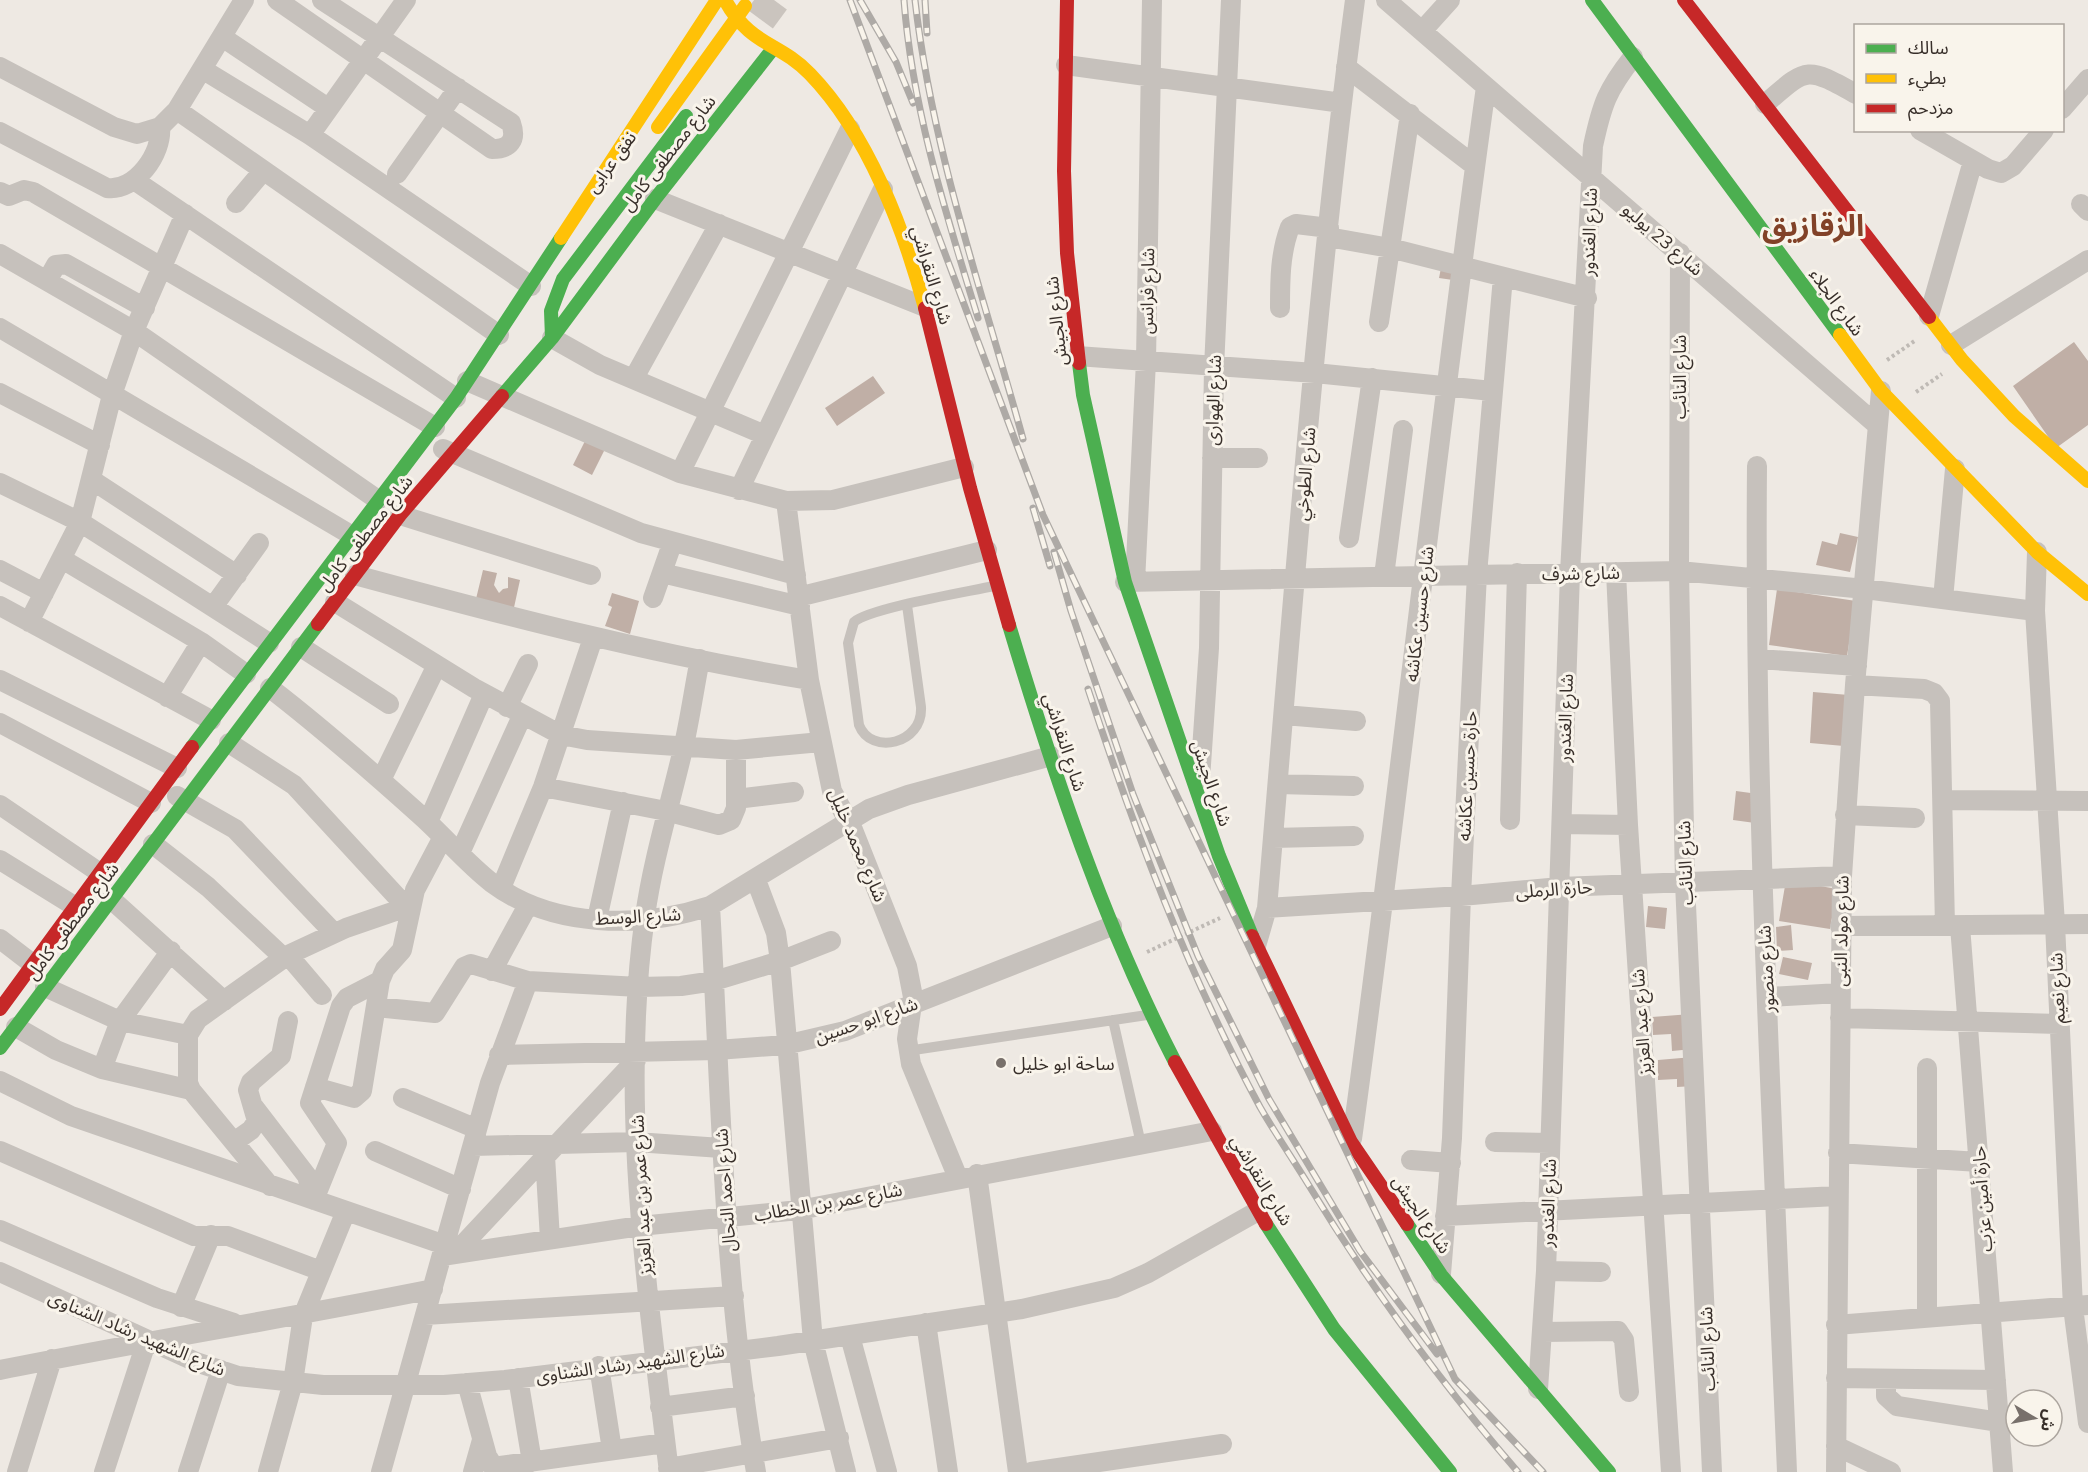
<svg xmlns="http://www.w3.org/2000/svg" width="2088" height="1472" font-family="Mulish,'Noto Sans Arabic',sans-serif">
<rect width="100%" height="100%" fill="#eee9e3"/>
<path fill="#c0afa6" d="M1441 268 1454 270 1453 280 1439 278Z
M2074 342 2088 361V425L2056 448 2013 386Z
M873 376 885 393 837 426 825 408Z
M587 437 606 447 592 475 573 465Z
M1840 533 1858 537 1850 572 1816 565 1822 541 1837 545Z
M483 570 497 573 494 585 499 593 503 589 508 588V577L520 580 513 612 475 603Z
M1777 589 1856 601 1847 656 1769 645Z
M612 593 639 601 630 634 605 626 612 607 608 605Z
M1813 692 1849 695 1844 746 1810 743Z
M1736 791 1758 794 1755 823 1733 820Z
M1786 880 1837 889 1830 929 1779 921Z
M1648 906 1667 908 1665 929 1646 927Z
M1791 925 1793 950 1777 951 1776 927Z
M1783 957 1812 963 1808 980 1779 974Z
M1691 1014 1693 1049 1672 1051 1671 1034 1653 1035 1652 1017Z
M1693 1057 1694 1086 1677 1087V1079L1658 1080V1060Z"/>
<g fill="none" stroke-linecap="round" stroke-linejoin="round">
<path stroke="#cac4be" stroke-width="32" stroke-dasharray="32 16" stroke-linecap="butt" d="M760 19 774 0"/>
<path stroke="#bfbab5" stroke-width="4" stroke-dasharray="3 3" stroke-linecap="butt" d="M1887 360 1916 340
M1916 392 1942 374
M1147 952 1220 918"/>
<path stroke="#c6c1bc" stroke-width="10" d="M907 605 921 707C923 744 871 756 859 725L848 643 854 622C870 608 967 592 994 586
M1113 1020 1141 1144
M907 1051 1147 1015"/>
<path stroke="#c6c1bc" stroke-width="20" d="M277 0 492 149C510 149 517 140 511 123L322 0
M1386 0 1877 425
M1422 31 1450 0
M222 37 328 108
M1066 65 1342 103
M0 67 114 127 137 134 160 127 177 110 244 0
M1346 67 1475 166
M202 69 310 135 531 286
M1765 104C1808 67 1805 66 1856 94
M2062 109 2088 79
M177 110 499 335
M1920 130 1988 169 2001 173 2013 166 2044 130
M0 132 107 188C135 192 163 153 160 127
M310 135 406 0
M397 174 458 88
M134 180 456 398
M0 192 9 196 24 190 33 192 435 427
M655 199 925 307
M236 203 263 171
M2081 204 2088 211
M1328 237 1390 248 1587 298
M1680 253 1679 571 1685 883 1712 1472
M0 254 134 331 378 500
M47 281 56 265 66 264 145 308
M1280 308C1280 281 1280 253 1290 227L1296 224 1329 228
M1929 316 1973 161
M1379 322 1410 114
M0 328 351 535
M552 338 600 365 765 435
M1951 345 2088 260
M1077 356 1315 373 1492 391
M634 378 719 224
M467 381 680 473 786 501 833 500 964 467
M0 393 100 445
M443 449 641 533 796 575
M1212 458H1258
M1757 466C1754 802 1773 1137 1787 1472
M680 473 850 129
M92 480 237 575
M0 483 80 522 269 643
M739 490 883 189
M786 501 809 680 832 791 853 830 907 966 913 997 907 1039 911 1064 958 1178
M400 515 591 575
M1349 538 1372 378
M2037 552 2035 611 2055 924 2073 1307 2088 1423
M62 559 201 642 246 674
M0 570 44 593
M1616 572 1628 825 1671 1472
M662 573 800 606
M355 575C506 616 655 655 809 680
M1384 576 1403 430
M1125 582 1679 571 1865 589 2035 611
M1135 582 1146 361 1152 0
M798 597 987 550
M653 598 672 544
M1943 599 1955 469
M335 602 474 688 561 735 587 740 736 750 821 742
M0 606 211 720
M213 607 259 543
M29 622 80 522 112 395 134 331 185 214
M301 647 389 704
M1759 659 1857 666
M0 680 177 768
M1855 685 1924 689 1934 693 1940 701 1945 926
M270 688C322 728 371 771 419 814 444 836 466 863 492 883 552 928 641 929 710 906L869 809 908 795 1051 756
M167 697 201 642
M507 707 528 664
M1284 715 1356 721
M0 723 151 803
M229 743 294 785 410 911
M1200 779 1209 648 1214 368 1231 0
M381 780 437 665
M1278 784 1354 786
M543 787 666 811 719 825 731 820 736 808V750
M177 796 235 829 334 933
M736 799 794 792
M1944 800 2088 801
M0 805 100 873
M1845 815 1915 818
M1510 820 1517 573
M428 822 484 694
M1562 824 1628 825
M1273 838 1354 836
M153 844 208 887 284 958
M460 853 522 716
M0 860 76 907
M756 880 776 933 780 961 813 1341 846 1472
M501 888 543 787 593 638
M111 899 224 1001
M710 906C721 1095 723 1285 756 1472
M1267 908 1461 896 1560 887 1842 876
M597 919 623 802
M1840 926 2088 924
M1960 926 2003 1472
M0 939 34 965
M1256 946 1267 908C1293 605 1315 301 1355 0
M288 955 322 995
M492 971 528 905
M45 987 120 1021 188 1035
M1767 997 1840 993
M376 1007 435 1013 464 967 471 964 528 981 639 987 681 986 714 981 780 961 831 941
M1840 1018 2059 1024
M16 1027 56 1050 102 1069 191 1090
M499 1055 717 1050 785 1045 845 1031 1112 926
M1927 1068V1317
M102 1069 120 1021 171 951
M0 1081 71 1116 445 1245
M315 1087 354 1098 362 1091 380 981 385 969 402 950 415 890 443 837
M403 1098 477 1129
M254 1107 307 1176 314 1200
M1352 1139C1400 789 1437 437 1486 87
M234 1142 251 1130 257 1121 248 1090 251 1082 281 1056 288 1021
M1495 1142 1550 1143
M473 1146 636 1142 721 1148
M0 1151 194 1236H228L321 1271
M375 1151 461 1189
M1838 1153 1979 1162
M545 1156 550 1239
M1411 1160 1451 1163
M977 1174 1018 1472
M270 1186 191 1090 188 1083V1035L198 1019 288 955 346 928 407 907
M314 1200 337 1143 310 1103 341 1006 347 998 380 981
M1445 1216 1837 1196
M0 1230 157 1298 234 1323
M455 1253 636 1060
M442 1256 640 1226 799 1210 1212 1131
M1546 1271 1601 1272
M0 1272 196 1362 238 1376 323 1385H444L505 1380 778 1346 1022 1309 1114 1288 1148 1273 1258 1211
M1441 1274 1452 1138 1461 896 1477 574 1503 277
M181 1307 211 1235
M425 1315 734 1296
M926 1323 948 1472
M1836 1325 2088 1305
M1543 1332 1618 1331 1624 1340 1629 1392
M850 1336 887 1472
M599 1366 612 1450
M0 1370C144 1341 289 1318 433 1289
M518 1378 532 1462
M1836 1378 1996 1380
M1886 1379V1396L1897 1406 1999 1422
M467 1383 487 1456 497 1472
M1538 1389 1546 1271 1570 573 1593 146C1602 104 1607 90 1633 57
M660 1407 745 1396
M1836 1446 1891 1472
M493 1467 665 1443
M668 1468 839 1438
M17 1472 52 1359
M104 1472 147 1340
M188 1472 221 1370
M268 1472 293 1382 303 1316 346 1211
M381 1472 490 1083 528 981
M473 1472 482 1440
M669 1472C647 1288 619 1102 645 916 653 859 670 805 683 749 690 719 694 689 700 659
M1031 1472 1222 1444
M1836 1472 1842 876 1855 685 1881 391"/>
<path stroke="#4caf50" stroke-width="14" d="M1592 0 1840 335
M552 338 551 311 563 279 686 116
M1079 363 1083 395 1125 582 1219 856 1252 936
M502 396 552 338 655 199 772 50
M1009 625C1054 775 1103 922 1175 1062
M192 747 456 398 561 238
M0 1048 318 624
M1266 1224 1334 1329 1450 1472
M1407 1224 1441 1275 1609 1472"/>
<path stroke="#ffc107" stroke-width="14" d="M725 0C751 47 778 41 810 74 868 134 904 229 925 308
M658 127 745 6
M561 238 717 0
M1929 317 1962 360 2014 416 2088 481
M1840 335 1881 391 2037 552 2088 594"/>
<path stroke="#c62828" stroke-width="14" d="M1067 0 1064 171 1067 253 1079 363
M1684 0 1929 317
M925 308 970 488 1009 625
M318 624 400 515 502 396
M1252 936 1351 1142 1407 1224
M0 1009 192 747
M1175 1062 1266 1224"/>
<g stroke="#aeaaa6" stroke-width="7">
<path id="rail" d="M850 0 1043 515 1455 1379 1543 1472
M860 0 896 62 913 103
M904 0C912 108 946 214 978 318
M915 0C932 150 983 294 1023 439
M925 0 927 33
M1033 508 1050 566
M1054 552 1071 611 1133 794 1198 956 1269 1099 1360 1251 1437 1354
M1088 689C1135 832 1188 974 1260 1107 1275 1133 1292 1158 1308 1184 1370 1286 1440 1382 1518 1472"/>
</g>
<use href="#rail" stroke="#f9f4eb" stroke-width="4.5" stroke-dasharray="14" stroke-linecap="butt"/>
</g>
<circle fill="#78706b" stroke="#f9f4eb" stroke-width="2" cx="1001" cy="1063" r="6"/>
<g text-anchor="middle" dominant-baseline="central" stroke-width="6" stroke-linejoin="round" paint-order="stroke">
<g font-size="18" fill="#382f2a" stroke="#f9f4eb">
<text transform="translate(668 153) rotate(-52)">شارع مصطفى كامل</text>
<text transform="translate(611 162) rotate(-54)">نفق عرابى</text>
<text transform="translate(1589 232) rotate(-88)">شارع الغندور</text>
<text transform="translate(1663 239) rotate(41)">شارع 23 يوليو</text>
<text transform="translate(932 275) rotate(73)">شارع النقراشي</text>
<text transform="translate(1147 291) rotate(-89)">شارع فرانس</text>
<text transform="translate(1837 302) rotate(54)">شارع الجلاء</text>
<text transform="translate(1056 321) rotate(-96)">شارع الجيش</text>
<text transform="translate(1679 377) rotate(-90)">شارع النائب</text>
<text transform="translate(1213 400) rotate(-88)">شارع الهوارى</text>
<text transform="translate(1305 474) rotate(-85)">شارع الطوخي</text>
<text transform="translate(365 533) rotate(-52)">شارع مصطفى كامل</text>
<text transform="translate(1581 573) rotate(-1)">شارع شرف</text>
<text transform="translate(1419 614) rotate(-83)">شارع حسين عكاشه</text>
<text transform="translate(1565 718) rotate(-88)">شارع الغندور</text>
<text transform="translate(1065 742) rotate(72)">شارع النقراشي</text>
<text transform="translate(1467 776) rotate(-87)">حارة حسين عكاشه</text>
<text transform="translate(1212 783) rotate(71)">شارع الجيش</text>
<text transform="translate(858 845) rotate(67)">شارع محمد خليل</text>
<text transform="translate(1685 863) rotate(-92)">شارع النائب</text>
<text transform="translate(1554 889) rotate(-4)">حارة الرملى</text>
<text transform="translate(638 916) rotate(-3)">شارع الوسط</text>
<text transform="translate(72 921) rotate(-53)">شارع مصطفى كامل</text>
<text transform="translate(1841 931) rotate(-89)">شارع مولد النبى</text>
<text transform="translate(1766 969) rotate(-93)">شارع منصور</text>
<text transform="translate(2057 988) rotate(-92)">شارع نعيم</text>
<text transform="translate(866 1020) rotate(-19)">شارع ابو حسين</text>
<text transform="translate(1641 1022) rotate(-94)">شارع عبد العزيز</text>
<text transform="translate(1262 1180) rotate(59)">شارع النقراشي</text>
<text transform="translate(725 1190) rotate(-94)">شارع احمد النحال</text>
<text transform="translate(641 1195) rotate(-93)">شارع عمر بن عبد العزيز</text>
<text transform="translate(1982 1199) rotate(-94)">حارة أمين عزب</text>
<text transform="translate(828 1202) rotate(-10)">شارع عمر بن الخطاب</text>
<text transform="translate(1548 1203) rotate(-88)">شارع الغندور</text>
<text transform="translate(1422 1214) rotate(56)">شارع الجيش</text>
<text transform="translate(137 1333) rotate(23)">شارع الشهيد رشاد الشناوى</text>
<text transform="translate(1707 1349) rotate(-92)">شارع النائب</text>
<text transform="translate(630 1363) rotate(-8)">شارع الشهيد رشاد الشناوى</text>
</g>
<g font-size="18" fill="#382f2a" stroke="#f9f4eb" text-anchor="start">
<text x="1013" y="1063">ساحة ابو خليل</text>
</g>
<g font-size="30" font-weight="bold" fill="#824228" stroke="#f9f4eb">
<text x="1813" y="225">الزقازيق</text>
</g>
</g>
<rect x="1854" y="24" width="210" height="108" fill="#f9f4eb" stroke="#aca59e" stroke-width="1.5"/>
<rect x="1866" y="44" width="30" height="9" fill="#4caf50" stroke="#aca59e" stroke-width="1.5"/>
<text x="1908" y="54" font-size="18" fill="#382f2a">سالك</text>
<rect x="1866" y="74" width="30" height="9" fill="#ffc107" stroke="#aca59e" stroke-width="1.5"/>
<text x="1908" y="84" font-size="18" fill="#382f2a">بطيء</text>
<rect x="1866" y="104" width="30" height="9" fill="#c62828" stroke="#aca59e" stroke-width="1.5"/>
<text x="1908" y="114" font-size="18" fill="#382f2a">مزدحم</text>
<g transform="translate(2034 1418) rotate(100)"><circle r="28" fill="#f9f4eb" stroke="#aca59e" stroke-width="1.5"/>
<path d="M0-4.5L10 22L0 15L-10 22Z" fill="#78706b"/>
<text y="-9" font-size="16" font-weight="bold" text-anchor="middle" fill="#382f2a">ش</text>
</g>
</svg>
